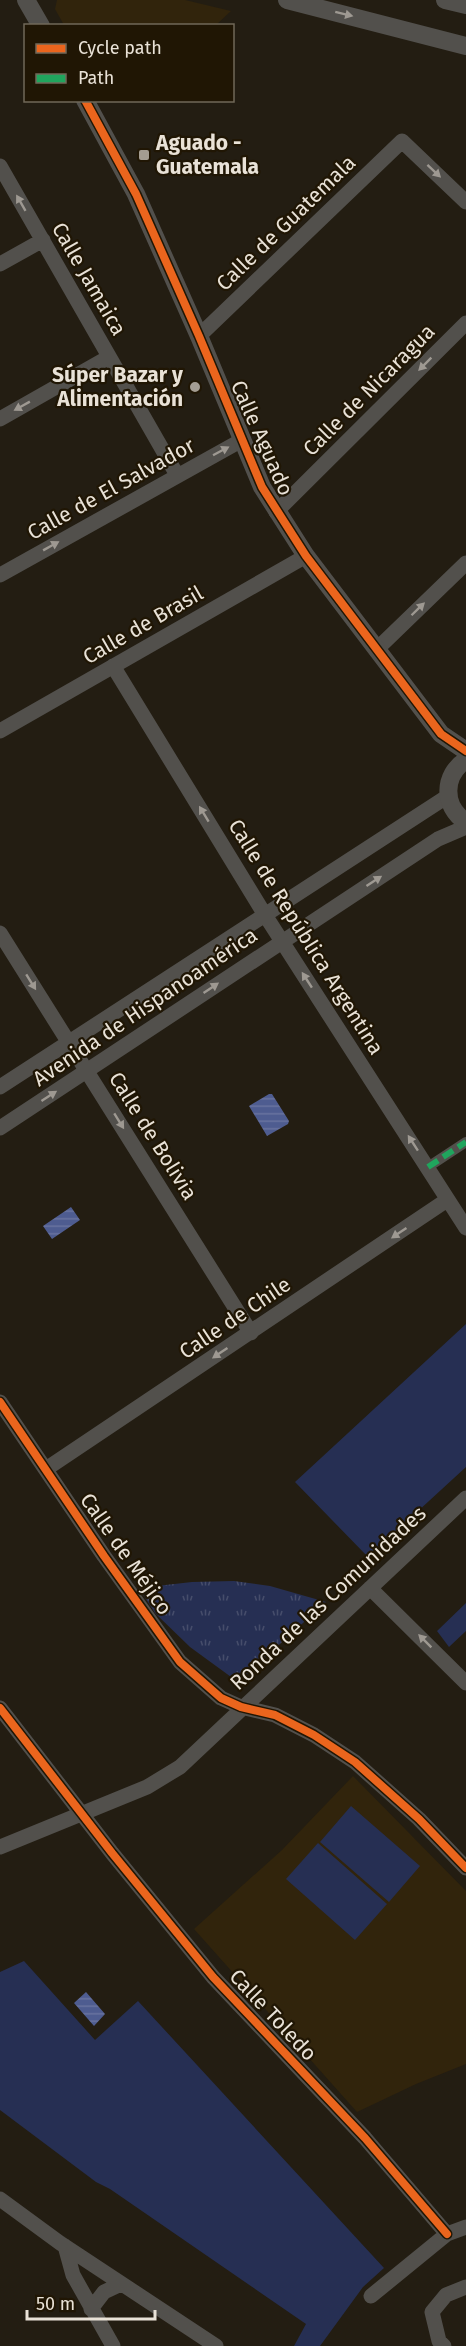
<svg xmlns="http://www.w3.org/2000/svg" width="466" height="2346" font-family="'Fira Sans',sans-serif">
<defs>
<pattern id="grass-tufts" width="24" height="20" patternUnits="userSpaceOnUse" patternTransform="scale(1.5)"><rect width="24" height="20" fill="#262f53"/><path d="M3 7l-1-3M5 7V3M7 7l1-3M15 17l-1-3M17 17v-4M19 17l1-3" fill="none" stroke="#464d6b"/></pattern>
<pattern id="water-rules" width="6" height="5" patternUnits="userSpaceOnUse" patternTransform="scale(1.5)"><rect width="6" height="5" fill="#4e5c90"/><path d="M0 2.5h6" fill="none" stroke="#68739f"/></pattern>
</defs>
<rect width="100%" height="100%" fill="#231d12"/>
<path fill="#31240c" d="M57 0H185L231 11 216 25H64L55 9Z
M353 1776 466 1891V2064L416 2084 357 2112 194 1929 282 1850Z"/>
<path fill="url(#grass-tufts)" d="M234 1581 270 1586 326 1602 238 1682 190 1647 155 1613 139 1588 192 1582Z"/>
<path fill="#262f53" d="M466 1324V1467L368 1557 295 1482Z
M466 1603V1631L449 1647 437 1631Z
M351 1806 420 1866 389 1902 320 1842Z
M318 1843 387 1904 355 1940 286 1879Z
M24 1961 95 2040 138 2001 384 2268 363 2287 320 2346H294L306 2324 110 2189 96 2182 0 2110V1972Z"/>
<path fill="url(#water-rules)" d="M269 1094H272L289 1121 288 1124 267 1136 249 1106Z
M71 1207 80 1220 52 1239 43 1226Z
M86 1992 105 2014 94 2026 74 2003Z"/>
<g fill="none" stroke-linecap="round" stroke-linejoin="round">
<path stroke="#52504c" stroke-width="10" d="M428 1167 466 1142"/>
<path stroke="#52504c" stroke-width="15" d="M0 166 177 475
M0 264 43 240
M199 336 402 141 466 202
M0 419 109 357
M276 512 466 323
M0 575 242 440
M376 650 466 563
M113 666 265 915 466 1228
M0 731 306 556
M0 933 251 1333
M0 1087 448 796
M0 1128 438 839 466 827
M0 1402 104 1556 180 1662 221 1698 241 1707 275 1715 314 1735 355 1762 419 1819 466 1868
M46 1469 447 1200
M370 1588 466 1683
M0 1708 112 1853 213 1977 365 2138 447 2234
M0 1847 147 1787 180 1767 466 1498
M0 2199 60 2243 216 2346
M65 2246 73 2275 113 2346
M371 2296 447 2234 466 2227
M91 2309 104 2292 121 2284
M444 2346 439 2341 432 2312 446 2295 466 2287"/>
<path stroke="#52504c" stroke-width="18" d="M26 0 41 26
M287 0 466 46
M445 0 466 5
M85 100 136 194 199 336 262 487 306 556 441 734 466 751
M466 760C443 775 442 806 466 822"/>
<path stroke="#20a55d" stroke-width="6" stroke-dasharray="12 6" stroke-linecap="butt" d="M428 1167 466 1142"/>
<g stroke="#201604" stroke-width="11">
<path id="cycleway" d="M85 100 136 194 199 336 262 487 306 556 441 734 466 751
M0 1402 104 1556 180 1662 221 1698 241 1707 275 1715 314 1735 355 1762 419 1819 466 1868
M0 1708 112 1853 213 1977 365 2138 447 2234"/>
</g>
<use href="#cycleway" stroke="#eb651d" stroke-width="8"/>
</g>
<defs><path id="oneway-solid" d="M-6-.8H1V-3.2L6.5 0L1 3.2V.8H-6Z" transform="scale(1.5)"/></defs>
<g fill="#9e9992">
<use href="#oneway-solid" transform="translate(344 14) rotate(14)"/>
<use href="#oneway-solid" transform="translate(434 171) rotate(43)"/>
<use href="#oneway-solid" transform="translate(21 203) rotate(-120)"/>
<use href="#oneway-solid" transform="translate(425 364) rotate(135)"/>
<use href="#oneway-solid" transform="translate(22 406) rotate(151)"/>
<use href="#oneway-solid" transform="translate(221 451) rotate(-28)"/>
<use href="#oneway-solid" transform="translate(51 546) rotate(-29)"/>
<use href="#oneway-solid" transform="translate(418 609) rotate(-44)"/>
<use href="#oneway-solid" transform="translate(204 814) rotate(-121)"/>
<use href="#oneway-solid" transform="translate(374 881) rotate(-33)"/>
<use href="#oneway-solid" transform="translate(307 980) rotate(-123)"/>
<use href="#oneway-solid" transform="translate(31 982) rotate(58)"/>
<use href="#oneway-solid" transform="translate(211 988) rotate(-34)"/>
<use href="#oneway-solid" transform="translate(49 1096) rotate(-33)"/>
<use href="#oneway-solid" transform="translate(119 1121) rotate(58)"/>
<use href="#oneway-solid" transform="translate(413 1143) rotate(-123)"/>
<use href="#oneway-solid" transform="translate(399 1233) rotate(146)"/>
<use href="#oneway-solid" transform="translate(220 1353) rotate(146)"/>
<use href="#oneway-solid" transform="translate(425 1641) rotate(-135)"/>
</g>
<g fill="#a49d92" stroke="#201604" stroke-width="2">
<rect x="138" y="149" width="12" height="12" rx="3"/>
<circle cx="195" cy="387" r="6"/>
</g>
<g text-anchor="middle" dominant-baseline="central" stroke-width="4.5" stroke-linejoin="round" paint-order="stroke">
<g font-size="21" font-weight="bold" fill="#e9e2d7" stroke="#201604" text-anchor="start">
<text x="156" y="143">Aguado -<tspan x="156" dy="24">Guatemala</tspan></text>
<text x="183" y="375" text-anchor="end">Súper Bazar y<tspan x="183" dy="24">Alimentación</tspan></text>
</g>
<g font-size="21" fill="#e9e2d7" stroke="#201604">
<text transform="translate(286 223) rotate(-44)">Calle de Guatemala</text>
<text transform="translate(89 279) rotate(60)">Calle Jamaica</text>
<text transform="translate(369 390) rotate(-45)">Calle de Nicaragua</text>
<text transform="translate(262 438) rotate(66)">Calle Aguado</text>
<text transform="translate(111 489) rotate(-29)">Calle de El Salvador</text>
<text transform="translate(143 625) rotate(-30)">Calle de Brasil</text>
<text transform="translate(306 937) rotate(58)">Calle de República Argentina</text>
<text transform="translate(145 1007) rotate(-34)">Avenida de Hispanoamérica</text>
<text transform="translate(153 1136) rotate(58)">Calle de Bolivia</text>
<text transform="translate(235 1318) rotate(-34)">Calle de Chile</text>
<text transform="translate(126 1554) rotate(55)">Calle de Méjico</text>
<text transform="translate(328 1598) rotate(-43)">Ronda de las Comunidades</text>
<text transform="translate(273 2015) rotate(47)">Calle Toledo</text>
</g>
</g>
<rect x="24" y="24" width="210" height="78" fill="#201604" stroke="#706858" stroke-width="1.5"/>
<rect x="36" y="44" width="30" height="9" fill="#eb651d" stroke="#706858" stroke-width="1.5"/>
<text x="78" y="54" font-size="18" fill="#e9e2d7">Cycle path</text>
<rect x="36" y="74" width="30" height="9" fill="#20a55d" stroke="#706858" stroke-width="1.5"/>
<text x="78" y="84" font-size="18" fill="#e9e2d7">Path</text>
<path d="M27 2310v9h128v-9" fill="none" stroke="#e9e2d7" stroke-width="3"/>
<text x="36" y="2310" font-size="18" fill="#e9e2d7" stroke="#201604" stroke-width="4.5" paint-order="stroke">50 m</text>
</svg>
